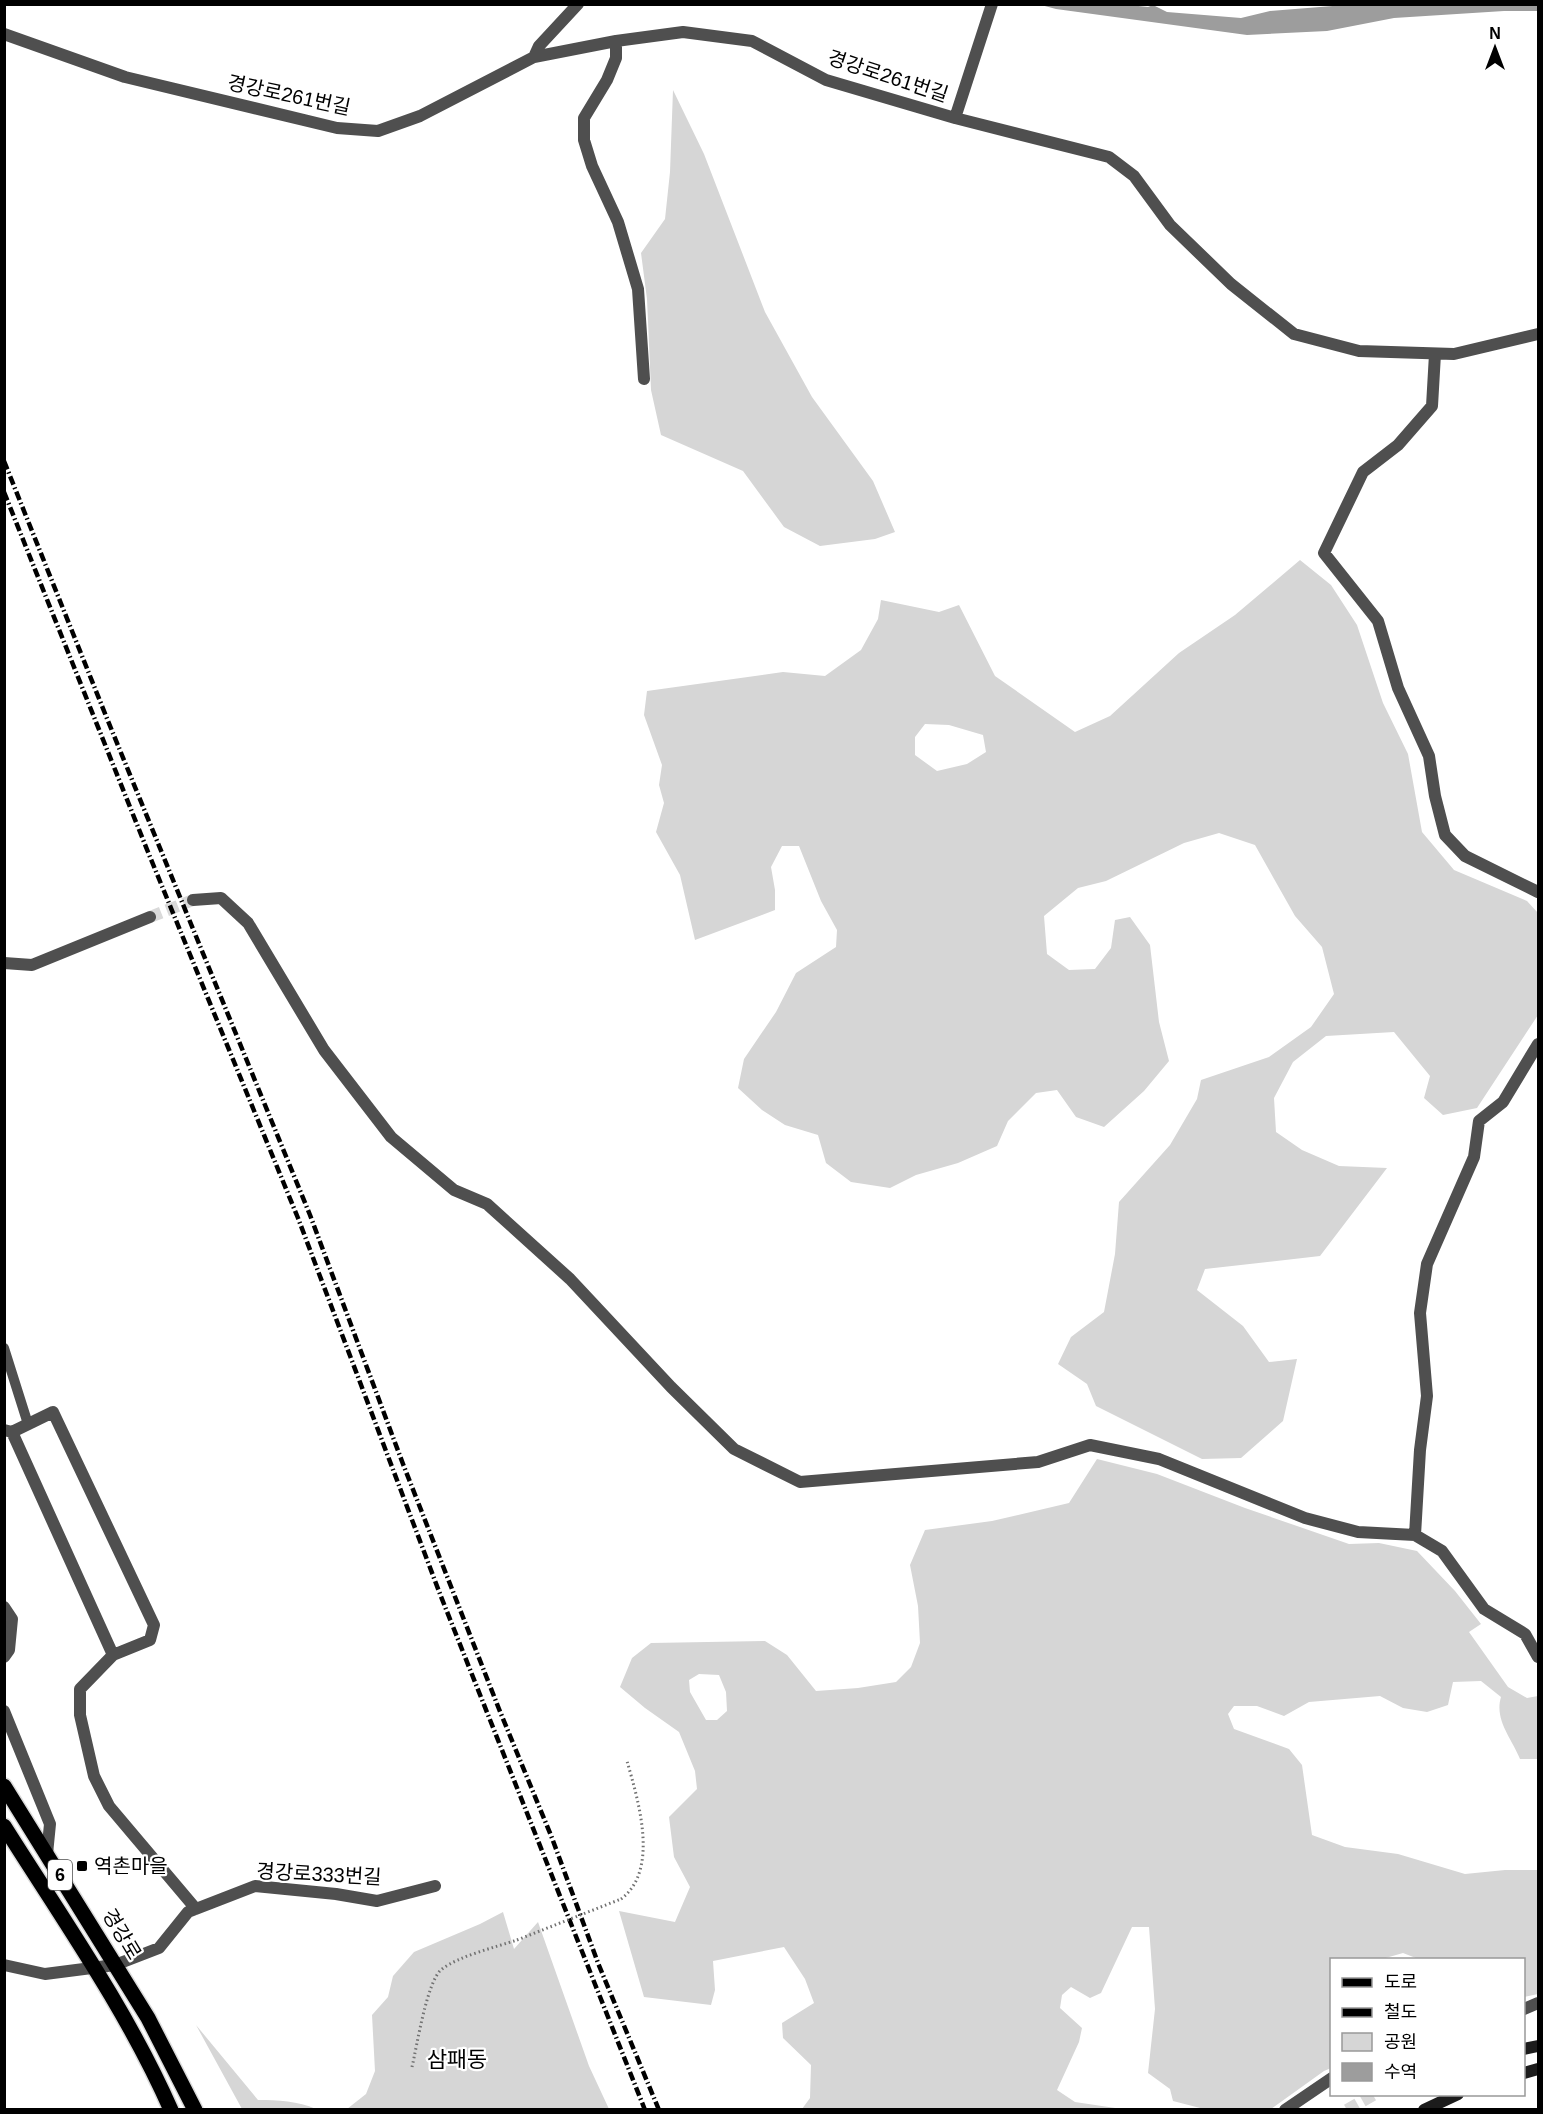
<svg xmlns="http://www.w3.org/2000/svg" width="1543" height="2114" font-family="Helvetica,'Noto Sans KR',sans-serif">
<rect width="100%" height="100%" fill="#fff"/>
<path fill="#d6d6d6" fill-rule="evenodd" d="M673 90 704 154 765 312 812 397 873 481 895 532 875 539 820 546 784 527 743 471 661 435 651 390 647 299 641 253 665 219 670 172Z
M1300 560 1331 585 1357 625 1383 703 1408 754 1422 832 1454 870 1527 901 1538 913V1015L1477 1108 1443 1115 1424 1098 1430 1076 1394 1032 1326 1036 1293 1062 1274 1098 1276 1132 1302 1150 1339 1166 1387 1168 1320 1256 1205 1269 1197 1290 1243 1326 1269 1362 1297 1359 1283 1421 1241 1458 1202 1459 1096 1406 1087 1384 1058 1364 1071 1337 1104 1312 1115 1254 1119 1202 1170 1145 1197 1099 1201 1080 1269 1057 1311 1027 1334 994 1322 947 1295 916 1255 845 1219 833 1184 843 1106 881 1078 888 1044 916 1047 954 1069 970 1095 969 1111 948 1115 920 1130 917 1150 945 1159 1022 1169 1061 1144 1091 1104 1127 1076 1117 1057 1090 1036 1093 1008 1121 997 1146 958 1163 916 1175 890 1188 851 1182 826 1163 818 1135 785 1125 762 1110 738 1088 744 1059 776 1012 796 973 836 947 837 930 821 901 799 846H782L771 867 775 890V910L695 940 680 875 656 832 664 803 659 785 662 765 644 715 647 691 783 672 825 676 861 650 878 619 881 600 939 612 959 605 995 676 1075 732 1110 716 1179 653 1235 615ZM925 724 949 725 983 735 986 752 967 764 937 771 915 755V737Z
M1097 1459 1157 1474 1245 1508 1349 1544 1379 1543 1417 1551 1455 1591 1481 1624 1469 1632 1508 1687 1527 1698 1538 1696V1759H1520C1512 1739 1494 1720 1501 1697L1481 1681 1453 1682 1448 1705 1427 1712 1403 1708 1380 1696 1309 1702 1284 1716 1257 1706H1234L1228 1714 1234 1729 1289 1749 1302 1765 1312 1835 1345 1847 1398 1854 1465 1874 1505 1870H1538V1994L1524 1997V1960H1421L1403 1953 1382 1959 1332 1960 1331 2068 1324 2071 1271 2109H1204L1173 2101 1170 2089 1148 2073 1155 2009 1149 1927H1132L1101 1993 1090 1998 1071 1987 1062 1995 1060 2008 1082 2028 1079 2042 1057 2090 1075 2102 1122 2109H802L810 2098 811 2065 783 2038 782 2023 814 2003 805 1979 784 1947 713 1961 715 1990 711 2005 644 1997 619 1911 675 1922 690 1887 674 1857 669 1817 697 1789 695 1771 679 1732 645 1708 620 1687 632 1658 651 1643 765 1641 787 1655 816 1691 858 1688 896 1682 911 1667 920 1643 918 1606 910 1565 925 1530 992 1521 1069 1503ZM699 1674 719 1675 726 1692 727 1711 717 1720H706L690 1692 689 1680Z
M503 1912 514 1949 538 1922 589 2066 609 2109H347L366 2094 375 2071 372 2015 388 1997 393 1976 414 1952 480 1924Z
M196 2025 258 2100C278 2100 298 2101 316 2109H242Z"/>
<path fill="#9d9d9d" d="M1129 5 1148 7 1153 5 1167 12 1241 18 1270 11 1345 5 1538 4V11H1504L1394 18 1327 31 1247 35 1056 9 1041 5Z"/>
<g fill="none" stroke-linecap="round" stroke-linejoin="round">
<path stroke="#d9d9d9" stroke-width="12" stroke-dasharray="12 6" stroke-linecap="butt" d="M150 917 193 900"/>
<path stroke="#d9d9d9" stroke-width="12" stroke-dasharray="12 6" stroke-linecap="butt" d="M1347 2110 1375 2094"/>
<g stroke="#dbdbdb" stroke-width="18">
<path id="primary" d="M4 1786 148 2018 195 2110
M4 1826C62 1918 127 2010 171 2110"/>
</g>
<path stroke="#717171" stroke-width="3" stroke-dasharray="1.5 3" stroke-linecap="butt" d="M621 1899C660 1870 638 1800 627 1761
M412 2067C417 2046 427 1980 442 1969 459 1956 496 1947 517 1940"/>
<path stroke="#4f4f4f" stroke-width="10" d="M4 1348 28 1424"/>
<path stroke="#4f4f4f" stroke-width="12" d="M4 34 125 77 337 128 378 131 420 116 534 57 616 41 683 32 752 41 826 80 955 118 1109 157 1134 176 1170 225 1231 284 1294 334 1359 351 1454 354 1538 334
M616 41V58L607 80 584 118V140L592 166 618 222 638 289 644 379
M534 57 539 46 578 4
M955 118 992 4
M1435 354 1432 406 1398 445 1363 472 1324 553 1378 621 1398 688 1429 756 1435 796 1445 835 1465 856 1538 892
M193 900 221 898 248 923 324 1050 391 1137 454 1190 487 1204 570 1279 671 1387 734 1449 800 1482 1038 1462 1090 1445 1159 1459 1305 1518 1358 1532 1415 1535 1442 1551 1484 1609 1525 1634 1538 1657
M4 963 32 965 150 917
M4 1430 12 1432 113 1655 80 1689V1715L94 1776 109 1806 196 1909
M12 1432 53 1412 154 1625 150 1640 113 1655
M1415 1535 1420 1450 1427 1396 1420 1313 1427 1264 1474 1157 1479 1121 1503 1102 1538 1044
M4 1607 12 1619 9 1650 4 1657
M4 1711 50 1824 47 1854
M4 1965 45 1974 115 1965 159 1948 188 1912 255 1886 336 1894 377 1901 435 1886
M1524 2009 1538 2003
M1285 2110 1332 2078"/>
<path stroke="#1c1c1c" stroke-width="12" d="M1524 2049 1538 2046
M1524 2073 1538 2069
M1424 2110 1458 2094"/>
<use href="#primary" stroke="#000" stroke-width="15"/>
<path stroke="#000" stroke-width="4.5" stroke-dasharray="9 3 1.5 3" stroke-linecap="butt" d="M4 461 108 721 310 1215 403 1464 499 1709 552 1838 598 1963 659 2110
M4 492 148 852 298 1218 440 1594 645 2110"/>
<path stroke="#717171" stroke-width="3" stroke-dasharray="1.5 3" stroke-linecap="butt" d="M517 1940 621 1899"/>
</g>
<rect fill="#000" stroke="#fff" stroke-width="2" x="76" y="1860" width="12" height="12" rx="3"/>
<g text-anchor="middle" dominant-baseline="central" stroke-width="4.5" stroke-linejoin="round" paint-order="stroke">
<rect fill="#fff" stroke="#4c4c4c" stroke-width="1.5" x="48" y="1860" width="24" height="30" rx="4.5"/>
<g font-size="18" font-weight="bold" fill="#000">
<text x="60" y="1875">6</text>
</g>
<g font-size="20" fill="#000" stroke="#fff">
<text transform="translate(888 76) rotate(18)">경강로261번길</text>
<text transform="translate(289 95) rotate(12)">경강로261번길</text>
<text transform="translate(319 1874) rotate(3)">경강로333번길</text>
<text transform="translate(122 1934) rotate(59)">경강로</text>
</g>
<g font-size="20" fill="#000" stroke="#fff" text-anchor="start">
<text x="94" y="1866">역촌마을</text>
</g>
<g font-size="22" fill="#000" stroke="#fff">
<text x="457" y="2059">삼패동</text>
</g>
</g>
<rect width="1543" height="2114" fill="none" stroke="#000000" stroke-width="12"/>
<rect x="1330" y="1958" width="195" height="138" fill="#ffffff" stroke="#999999" stroke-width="1.5"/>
<rect x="1342" y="1978" width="30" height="9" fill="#000000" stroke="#999999" stroke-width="1.5"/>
<text x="1384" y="1988" font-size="18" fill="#000000">도로</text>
<rect x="1342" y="2008" width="30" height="9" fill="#000000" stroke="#999999" stroke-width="1.5"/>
<text x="1384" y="2018" font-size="18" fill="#000000">철도</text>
<rect x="1342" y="2033" width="30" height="18" fill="#d6d6d6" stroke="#999999" stroke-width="1.5"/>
<text x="1384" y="2048" font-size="18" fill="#000000">공원</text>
<rect x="1342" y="2063" width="30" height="18" fill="#9d9d9d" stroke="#999999" stroke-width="1.5"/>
<text x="1384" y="2078" font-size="18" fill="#000000">수역</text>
<g transform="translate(1495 48)" stroke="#ffffff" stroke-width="4.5" paint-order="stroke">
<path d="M0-4.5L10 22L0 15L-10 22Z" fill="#000000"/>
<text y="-9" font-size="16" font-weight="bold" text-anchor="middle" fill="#000000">N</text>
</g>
</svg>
